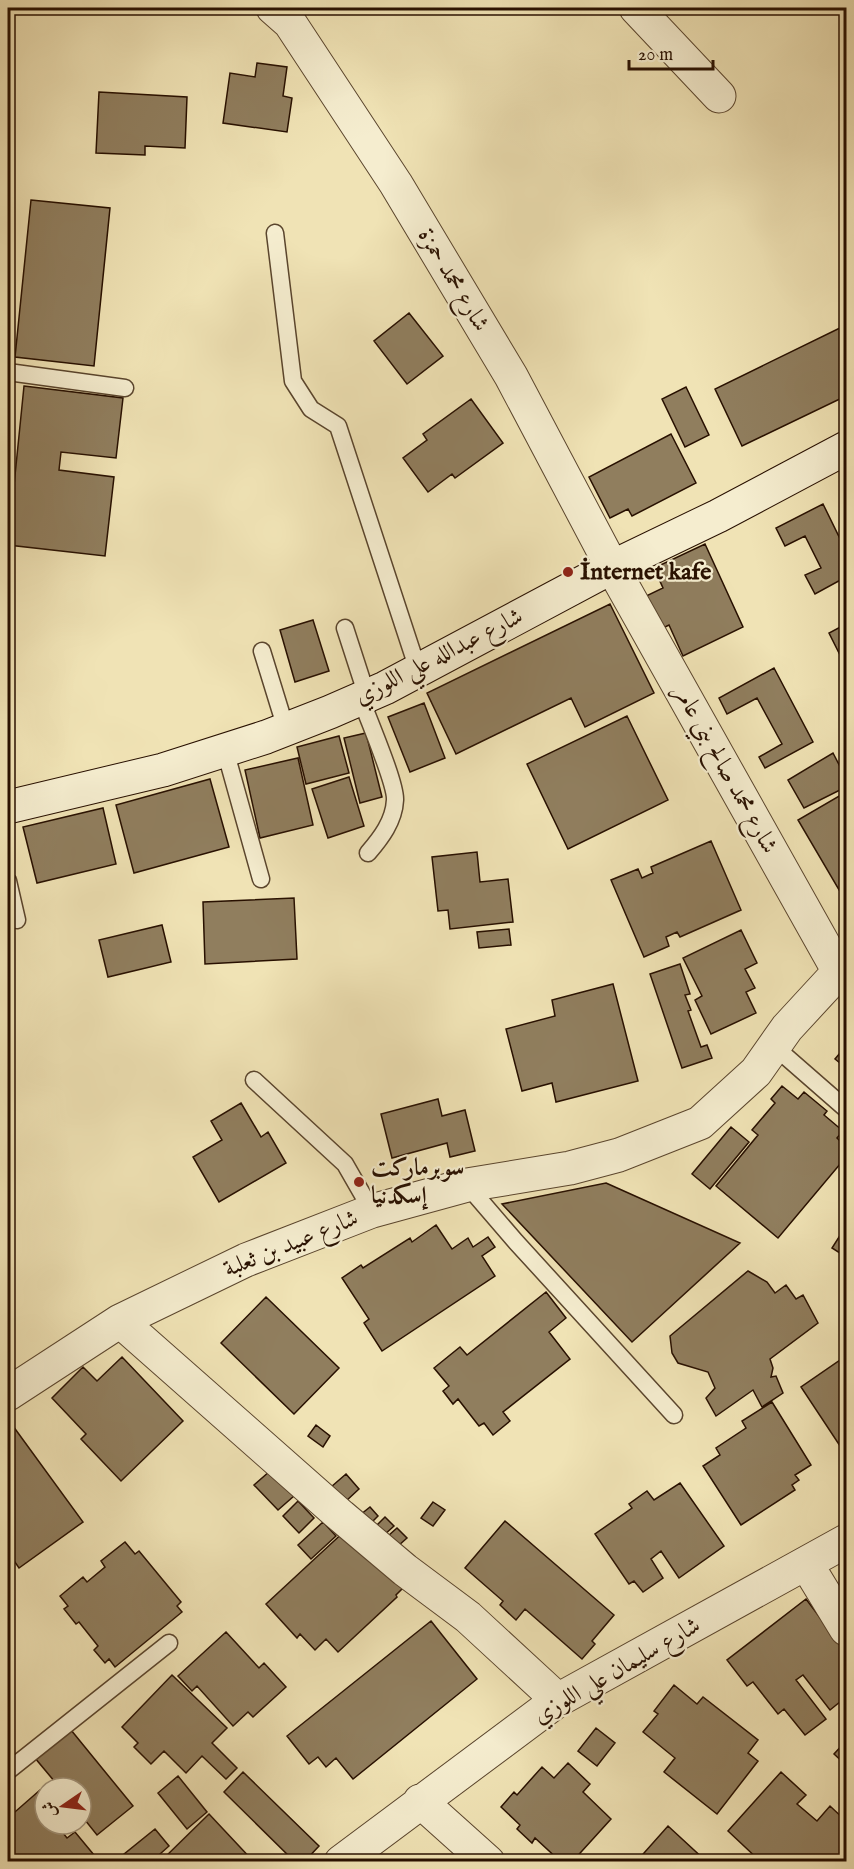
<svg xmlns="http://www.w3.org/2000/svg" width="854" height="1869" font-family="'IM FELL English',Amiri,serif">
<rect width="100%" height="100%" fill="#f0e3b5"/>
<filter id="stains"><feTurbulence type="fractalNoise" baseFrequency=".00333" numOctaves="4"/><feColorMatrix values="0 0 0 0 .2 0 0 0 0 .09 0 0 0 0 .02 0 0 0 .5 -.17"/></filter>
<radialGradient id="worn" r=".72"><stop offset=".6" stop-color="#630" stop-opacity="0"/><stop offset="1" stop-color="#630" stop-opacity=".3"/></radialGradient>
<path fill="#907e5e" stroke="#281000" stroke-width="1.5" d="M257 63 287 67 283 96 292 98 287 132 223 123 230 73 255 77Z
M99 92 187 97 185 148 145 146V155L96 153Z
M31 200 110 208 94 366 15 357Z
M409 313 443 356 407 384 374 341Z
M846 325V396L742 446 715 389Z
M24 386 123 398 116 458 61 452 59 470 114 477 105 556 8 545Z
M686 387 709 435 685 447 662 399Z
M471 399 503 443 455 478 452 474 428 492 403 458 427 440 423 434Z
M671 434 696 483 632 516 628 509 610 518 589 477Z
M823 504 846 551V577L815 594 805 575 821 568 805 536 785 546 776 528Z
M705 544 743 627 683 656 669 625 659 630 644 597 663 588 654 568Z
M610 604 654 693 585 727 571 698 456 754 427 693Z
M313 620 329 671 295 682 280 630Z
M846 624V667L829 633Z
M774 668 813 742 765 768 759 757 782 744 757 698 727 714 719 698Z
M424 703 445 758 410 772 388 717Z
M627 716 668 800 568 849 527 764Z
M366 733 382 797 360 803 344 738Z
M339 736 349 773 306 784 297 747Z
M833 753 846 778V787L804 808 788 780Z
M298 758 313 825 260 838 245 770Z
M349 777 364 826 328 838 312 789Z
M210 779 229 847 134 873 116 805Z
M846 792V892L842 895 798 820Z
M103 808 116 864 37 883 23 827Z
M711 841 741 910 680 937 677 932 666 937 669 946 644 957 611 880 638 869 642 878 653 873 651 867Z
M477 852 480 882 508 879 513 922 450 929 448 910 438 911 432 857Z
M294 898 297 959 205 964 203 902Z
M162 925 171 962 108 977 99 940Z
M509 929 511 945 479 948 477 932Z
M741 930 757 963 745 969 755 988 746 992 756 1013 711 1034 695 1000 702 996 683 958Z
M680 964 690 994 685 995 691 1010 688 1011 701 1047 707 1045 712 1058 682 1068 650 974Z
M613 984 638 1081 556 1102 552 1083 522 1091 506 1029 555 1016 552 1000Z
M846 1046V1068L835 1059Z
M782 1086 798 1099 804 1092 827 1111 824 1115 843 1131 837 1138 846 1147V1157L778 1238 716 1186 758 1135 752 1130 775 1103 771 1099Z
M438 1099 442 1116 465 1110 475 1151 450 1157 447 1143 392 1158 381 1114Z
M241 1103 261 1137 268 1132 286 1163 219 1202 193 1157 222 1140 211 1121Z
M731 1127 749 1142 710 1189 692 1174Z
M606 1183 740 1243 632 1342 502 1204Z
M436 1225 452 1249 468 1238 473 1247 488 1237 495 1247 482 1256 495 1276 382 1351 364 1323 369 1319 342 1278 361 1265 363 1268 410 1238 412 1242Z
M846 1226V1257L832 1248Z
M748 1271 767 1282 775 1293 786 1285 796 1299 803 1295 818 1323 770 1359 773 1368 771 1377 776 1376 783 1393 762 1407 753 1390 716 1416 706 1398 715 1388 708 1372 678 1363 672 1353 670 1336Z
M546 1292 566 1318 549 1332 570 1359 503 1412 510 1421 493 1435 484 1423 479 1426 458 1399 453 1404 443 1391 449 1386 434 1368 460 1347 467 1355Z
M266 1297 339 1368 294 1414 221 1343Z
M846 1356V1455L801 1387Z
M122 1357 183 1421 121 1481 81 1439 86 1434 52 1398 83 1367 97 1381Z
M772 1402 811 1465 795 1475 799 1480 792 1485 795 1490 741 1525 703 1466 720 1455 716 1448 746 1428 742 1421Z
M316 1425 330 1436 323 1447 308 1436Z
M13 1426 83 1522 19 1568 8 1552V1431Z
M270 1471 294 1496 278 1510 254 1485Z
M346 1474 359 1489 345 1502 331 1487Z
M680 1483 724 1546 679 1578 661 1551 651 1559 663 1578 643 1592 634 1581 629 1584 595 1534 632 1508 629 1504 647 1491 654 1500Z
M298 1501 314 1518 299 1533 283 1516Z
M433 1502 445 1510 433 1526 421 1518Z
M370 1507 378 1516 369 1525 360 1515Z
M385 1517 394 1526 383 1536 375 1527Z
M505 1521 614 1615 592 1641 595 1644 582 1659 525 1609 516 1620 500 1605 503 1601 465 1568Z
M323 1522 336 1536 311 1559 298 1545Z
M348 1528 403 1588 396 1595 397 1597 338 1652 326 1639 315 1650 300 1634 297 1638 266 1604Z
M397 1528 407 1538 398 1546 388 1536Z
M125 1542 135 1554 139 1551 181 1602 177 1606 182 1612 115 1667 109 1659 105 1663 94 1650 98 1646 79 1622 76 1624 64 1609 68 1606 60 1596 83 1577 87 1582 105 1567 101 1561Z
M806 1599 846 1652V1697L830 1710 803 1675 796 1680 826 1719 805 1735 784 1709 778 1714 753 1682 747 1686 727 1660Z
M431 1621 477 1679 353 1779 336 1758 326 1767 318 1757 309 1764 287 1736Z
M226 1632 259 1668 264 1663 286 1687 253 1717 248 1712 233 1726 197 1686 192 1691 178 1676Z
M172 1675 227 1728 212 1743 237 1768 226 1779 202 1756 186 1773 164 1751 151 1764 134 1747 138 1743 122 1727Z
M674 1685 697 1704 703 1697 758 1740 748 1753 758 1761 717 1814 664 1772 675 1758 643 1732 658 1714 654 1711Z
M596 1728 615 1743 597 1766 578 1751Z
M71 1730 133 1806 97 1835 81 1815V1788H60L35 1758Z
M846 1741V1765L834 1754Z
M568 1763 590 1784 583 1792 611 1819 572 1862H561L535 1838 532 1843 517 1829 520 1825 501 1807 514 1792 517 1795 542 1767 554 1778Z
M243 1772 319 1846 304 1862H295L224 1792Z
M781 1772 806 1795 797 1804 817 1821 830 1806 846 1821V1857L843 1862H761L728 1831Z
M178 1776 207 1812 187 1829 158 1793Z
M40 1790 45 1797V1801L40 1805 45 1811V1824H56L67 1838 75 1832 94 1855 86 1862H14L8 1854V1818Z
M209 1814 254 1862H160Z
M668 1826 707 1862H636Z
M155 1829 169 1846 151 1862H120L118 1859Z"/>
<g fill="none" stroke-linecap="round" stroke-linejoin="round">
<g stroke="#5a452d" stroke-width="19">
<path id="lane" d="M275 233 293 381 311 409 338 426 418 670
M8 372 125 388
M345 628 367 696
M262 651 286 729
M361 699C368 719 396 783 395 800 394 821 381 838 368 853
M225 750 261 879
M8 881 17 920
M775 1047 846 1109
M254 1080 345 1164 372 1211
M467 1185 516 1242 674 1415
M8 1771 169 1643"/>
</g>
<g stroke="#5a452d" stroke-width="35">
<path id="street" d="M273 8 290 23 396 184 511 376 612 567 838 970
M636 8 719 96
M120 1321 341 1516 405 1570 468 1617 558 1700
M8 1394 120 1321 246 1260 372 1211 467 1185 570 1168 619 1155 700 1123 756 1072 787 1028 846 964
M807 1565 846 1629
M420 1801 488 1862
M341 1862 558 1700 846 1541"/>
</g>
<g stroke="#281000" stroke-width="35">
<path id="secondary" d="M8 807 163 770 266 737 330 712 385 688 612 567 718 516 846 448"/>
</g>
<use href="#lane" stroke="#f5edcf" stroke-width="16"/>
<use href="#street" stroke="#f5edcf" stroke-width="33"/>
<use href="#secondary" stroke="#f5edcf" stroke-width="33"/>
</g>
<g fill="#8f2418" stroke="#f5edcf" stroke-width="2">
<circle cx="568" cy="572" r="6"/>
<circle cx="359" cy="1182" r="6"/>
</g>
<g text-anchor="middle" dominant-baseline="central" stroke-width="4.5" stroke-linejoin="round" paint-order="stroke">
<g font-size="24" fill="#281000" stroke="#f5edcf">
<text transform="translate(453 280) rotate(59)">شارع محمد حمزة</text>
<text transform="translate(439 657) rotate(-27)">شارع عبدالله علي اللوزي</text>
<text transform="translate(725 769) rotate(61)">شارع محمد صالح بني عامر</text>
<text transform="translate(291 1244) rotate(-22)">شارع عبيد بن ثعلبة</text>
<text transform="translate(617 1671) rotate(-30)">شارع سليمان علي اللوزي</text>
</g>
<g font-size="24" font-weight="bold" fill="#281000" stroke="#f5edcf" text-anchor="start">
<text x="580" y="572">İnternet kafe</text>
<text x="371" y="1168">سوبرماركت<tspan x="371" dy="28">إسكدنيا</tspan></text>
</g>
</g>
<rect width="854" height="1869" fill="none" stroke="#f0e3b5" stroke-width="30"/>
<rect x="9" y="9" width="836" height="1851" fill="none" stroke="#281000" stroke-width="3"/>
<rect x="15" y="15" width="824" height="1839" fill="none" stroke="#281000" stroke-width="1.5"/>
<g transform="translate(63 1806) rotate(256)"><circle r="28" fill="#f5edcf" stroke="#a3957c" stroke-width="1.5"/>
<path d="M0-4.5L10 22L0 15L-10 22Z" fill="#8f2418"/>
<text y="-9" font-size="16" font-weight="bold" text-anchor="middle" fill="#281000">ش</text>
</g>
<path d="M629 60v9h84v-9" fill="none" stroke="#281000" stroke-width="3"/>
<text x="638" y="60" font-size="18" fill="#281000" stroke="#f5edcf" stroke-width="4.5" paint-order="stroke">20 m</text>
<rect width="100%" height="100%" filter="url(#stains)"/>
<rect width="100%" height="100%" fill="url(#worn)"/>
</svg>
